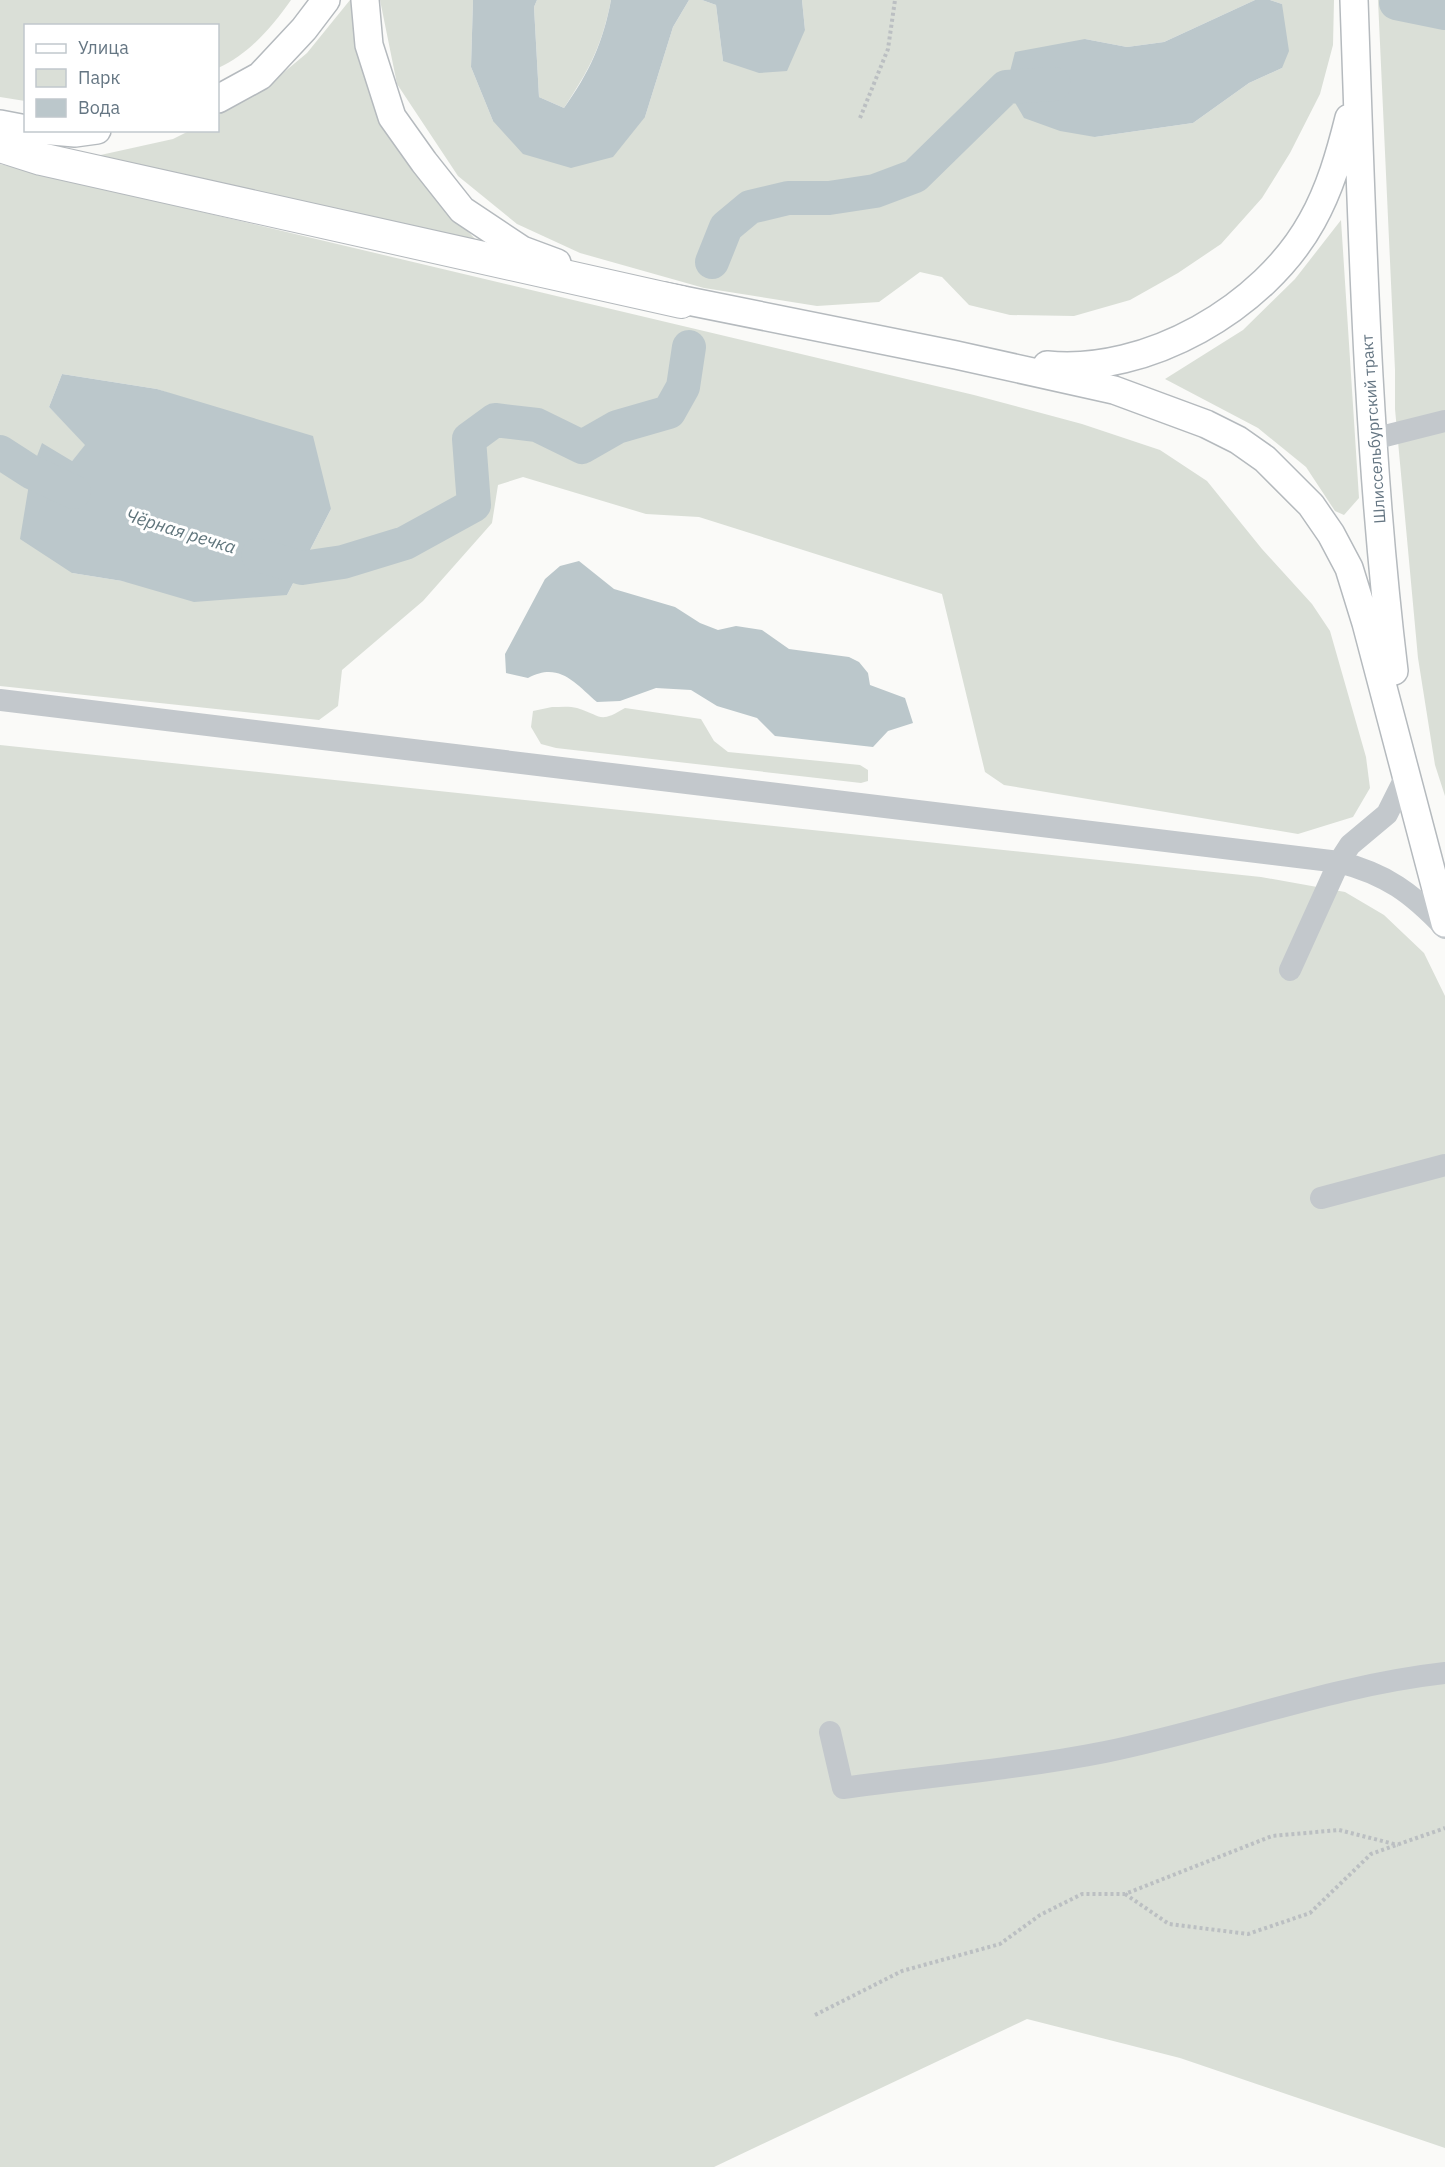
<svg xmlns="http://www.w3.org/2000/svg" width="1445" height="2167" font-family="'IBM Plex Sans',sans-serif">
<rect width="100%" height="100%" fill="#fafaf8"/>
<path fill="#dadfd7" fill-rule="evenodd" d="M0 0H291C272 27 249 54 218 68V26H26L25 101 0 97Z
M350 0H353L438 200 479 243 96 156 173 139 189 131 218 130V115L265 88 307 53Z
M380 0H473L471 67 493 121 645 117 673 27 689 0H702L716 5 723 61 805 30 802 0H1255L1164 42 1127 47 1085 39 1095 137 1193 123 1249 83 1282 68V4L1270 0H1334L1333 45 1320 94 1290 153 1262 198 1221 244 1178 273 1130 300 1074 316 1010 315 969 305 942 277 920 272 879 302 817 306 704 288 580 253 517 224 458 176 397 84Z
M537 0H611C602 46 589 70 564 108L539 97 534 7Z
M1378 0H1445V796L1435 765 1418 658 1395 409V370Z
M0 164 974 395 1082 424 1160 450 1207 481 1262 549 1312 604 1330 631 1366 757 1370 788 1353 817 1298 834 1004 785 985 772 942 594 699 517 646 514 523 477 498 485 492 523 423 601 342 670 338 706 319 720 0 686ZM62 374 157 389 200 404 331 509 287 595 122 581 72 573V461L86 445 49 407Z
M1341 220 1359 498 1344 515 1335 511 1306 467 1258 428 1165 379 1243 330 1295 279Z
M552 707C560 707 570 706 577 708 603 716 598 724 625 708L701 719 714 741 728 752 860 765 868 770V781L861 783 556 748 541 744 531 727 533 711Z
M0 745 1261 877 1345 892 1384 915 1424 953 1445 996V2148L1180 2058 1027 2019 714 2167H0Z"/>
<path fill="#bbc7cb" d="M473 0H537L534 7 539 97 564 108C589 73 603 43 611 0H689L673 27 645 117 613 157 571 168 523 154 493 121 471 67Z
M702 0H802L805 30 787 71 759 73 723 61 716 5Z
M1255 0H1270L1282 4 1289 51 1282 68 1249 83 1193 123 1095 137 1060 131 1024 118 1006 87 1015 52 1085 39 1127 47 1164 42Z
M62 374 157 389 313 436 331 509 287 595 194 602 122 581 72 573 20 539 31 472 42 443 72 461 85 445 49 407Z
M579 561 614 589 675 607 700 623 718 630 736 626 762 630 789 649 849 657 859 662 868 673 870 685 905 698 913 723 888 731 873 747 775 736 757 718 717 706 691 690 656 688 620 701 597 702C575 683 559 661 528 678L506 673 505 654 545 579 560 566Z"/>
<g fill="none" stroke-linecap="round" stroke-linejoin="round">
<path stroke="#bbc7cb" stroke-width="34" d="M1396 3 1445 13
M712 262 726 227 750 207 788 198H829L875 191 915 176 1006 87 1054 84
M0 452 31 472 74 492
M258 555 302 568 343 562 405 543 474 505 469 439 495 420 537 425 582 447 617 427 669 412 683 387 689 347"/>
<g stroke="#b5babe" stroke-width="30">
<path id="major" d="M365 0 369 45 392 117 424 162 462 210 522 250 557 263
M1354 0C1362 224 1367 449 1394 671
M218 99 260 76 304 29 326 0
M0 124 26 129
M40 130 75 133 97 130
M663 296 956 355 1114 390 1206 424 1238 440 1265 459 1311 505 1331 534 1349 568 1366 623 1445 923
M1047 365C1147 375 1264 308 1312 221 1330 189 1340 154 1349 118"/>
</g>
<g stroke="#b4b9bd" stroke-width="34">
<path id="highway" d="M0 146 41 159 681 302"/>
</g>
<path stroke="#bbbfc2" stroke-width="4" stroke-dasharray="3 3" stroke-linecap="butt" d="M860 118 888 49 895 0
M1125 1894 1169 1924 1248 1934 1310 1913 1371 1854 1445 1828
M815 2015 902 1971 1000 1944 1040 1915 1082 1894H1125L1272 1836 1339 1830 1398 1845"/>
<path stroke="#c3c8cc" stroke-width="22" d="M1373 439 1445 421
M0 700 1339 862C1386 874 1412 893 1445 928
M1290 970 1339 862 1350 845 1387 814 1407 774
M1321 1198 1445 1165
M830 1732 843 1788C930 1776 1019 1769 1105 1752 1219 1729 1329 1686 1445 1673"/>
<use href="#major" stroke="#fff" stroke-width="27"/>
<use href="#highway" stroke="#fff" stroke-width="32"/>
</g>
<g text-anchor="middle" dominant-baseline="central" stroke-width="6" stroke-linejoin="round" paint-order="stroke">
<g font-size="16" fill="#657683" stroke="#fff">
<text transform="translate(1373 429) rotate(-94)">Шлиссельбургский тракт</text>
</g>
<g font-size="18" font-style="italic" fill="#60757c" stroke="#fff">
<text transform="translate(181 531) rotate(17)">Чёрная речка</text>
</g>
</g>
<rect x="24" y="24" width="195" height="108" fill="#ffffff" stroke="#c1c8cd" stroke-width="1.5"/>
<rect x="36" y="44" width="30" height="9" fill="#ffffff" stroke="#c1c8cd" stroke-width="1.5"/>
<text x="78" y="54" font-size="18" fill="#657683">Улица</text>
<rect x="36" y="69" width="30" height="18" fill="#dadfd7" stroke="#c1c8cd" stroke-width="1.5"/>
<text x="78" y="84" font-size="18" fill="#657683">Парк</text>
<rect x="36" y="99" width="30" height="18" fill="#bbc7cb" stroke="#c1c8cd" stroke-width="1.5"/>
<text x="78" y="114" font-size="18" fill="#657683">Вода</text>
</svg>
